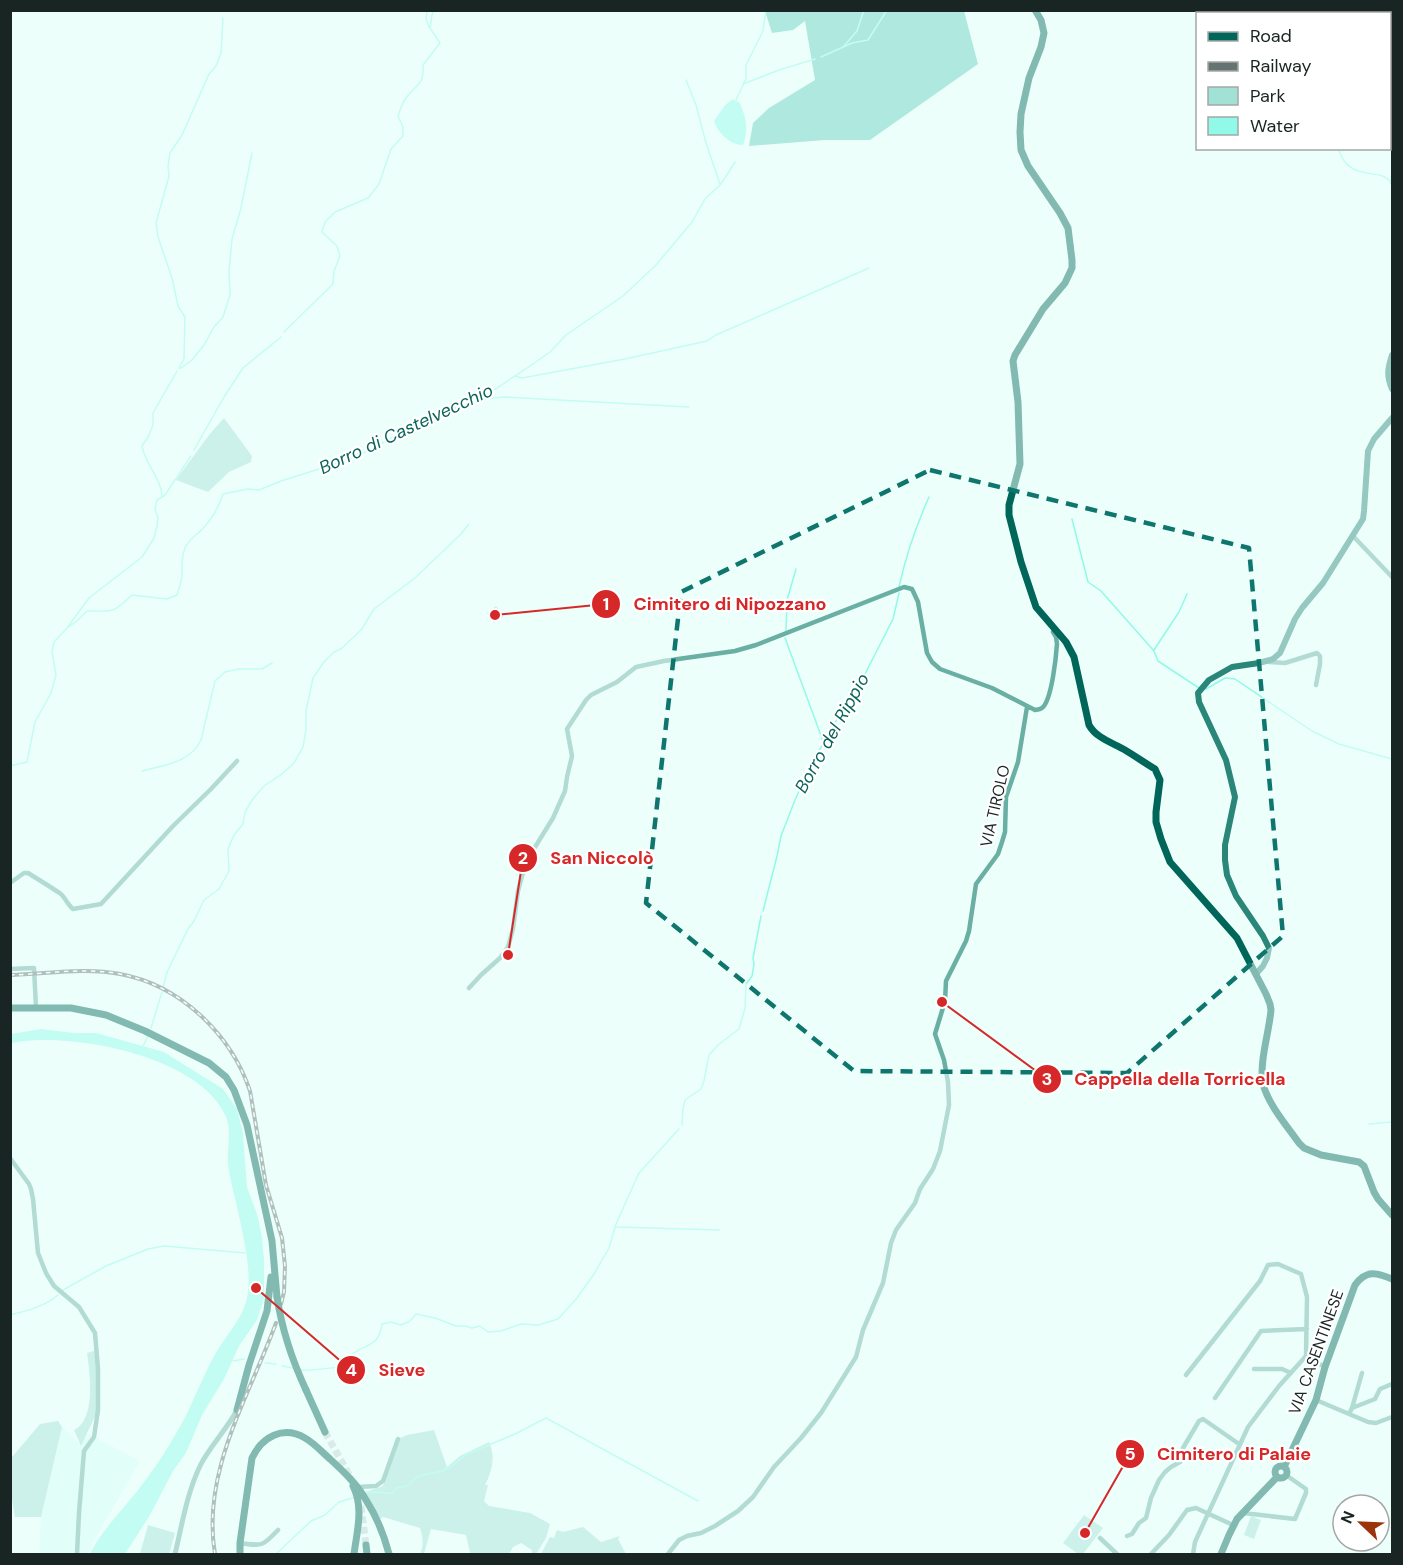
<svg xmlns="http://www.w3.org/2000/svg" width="1403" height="1565" font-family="'DM Sans',sans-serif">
<rect width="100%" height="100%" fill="#ecfffb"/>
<path fill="#d3fcf4" d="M62 1427 81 1445 88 1434 140 1461 93 1542 87 1554H39L41 1517Z"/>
<path fill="#a2e1d5" d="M224 418 252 456 251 462 229 472 208 492 176 480 209 435Z
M496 606 501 612 500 613 503 617 494 623 487 613Z
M97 1350 98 1410 81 1446 74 1430C96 1420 90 1373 87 1353Z
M58 1421 62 1427 41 1517H15C12 1498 7 1477 12 1457L40 1424Z
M434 1430 447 1467 460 1456 489 1442C496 1457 492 1471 485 1485H488L484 1501 489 1506 530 1513 550 1524 546 1538 536 1554H532V1550L521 1543 513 1547 509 1554 470 1553 466 1535 431 1529 424 1554H420C424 1545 423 1538 420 1528L383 1517 378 1521 366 1499V1492L383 1486 398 1439 407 1435Z
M1084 1515 1103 1528 1083 1554H1078L1063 1543Z
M1251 1516 1261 1520 1254 1539 1244 1535Z
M148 1525 175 1533 169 1554H140Z
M583 1527 601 1542 620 1536 618 1539 626 1554H541L550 1537 554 1538 557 1530 563 1532Z"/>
<path fill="#65cdbc" d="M765 11H964L978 64 870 140H825L749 146 753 123 769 108 815 80 805 21 793 30 772 33Z"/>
<path fill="#91f9e7" d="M733 99 740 103C746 119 749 128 743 145 730 145 718 133 714 121L725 105Z
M41 1029 74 1033H96L164 1052 223 1089 237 1109 243 1134 247 1187 257 1214 262 1237 264 1260V1298L257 1320 239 1346 224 1379 202 1415 186 1453 173 1471 150 1515 125 1554H90C103 1527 127 1506 144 1482 158 1464 170 1444 181 1425 194 1401 203 1375 217 1351 226 1336 239 1322 245 1305 255 1277 242 1232 236 1202 233 1190 229 1175 228 1162 227 1147 232 1132 226 1117 201 1056 69 1031 11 1043V1034Z"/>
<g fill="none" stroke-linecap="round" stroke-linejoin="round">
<path stroke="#91f9e7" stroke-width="1.5" d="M427 10 426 19 429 27
M1280 10 1281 14
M1387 10 1388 14
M1390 16 1392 21
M843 47 857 31 864 10
M821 57 852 43 868 40 887 10
M686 80 696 105 706 143 720 184
M743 84 779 70 815 59
M736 100 746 79V65L763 31 766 10
M1338 148C1350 187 1384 163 1392 186
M1391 180 1392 169
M284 332 333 284 334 271 340 256 337 246 322 232 325 222 335 212 368 198 379 184 391 149 403 136V127L398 116C400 110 402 103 406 98 417 83 424 86 423 65L440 43 430 28 432 15 434 10
M179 368 184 359 185 317 178 306 172 278 158 237 156 223 169 176 168 166 170 153 182 135 209 74 216 66 221 53 223 18
M179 368H181L192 360 204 345 214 327 223 317 230 295 229 272 232 239 241 208 252 153
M515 376 522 378 625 359 707 341 716 335 869 268
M477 400 504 397 689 407
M194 450 224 397 243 368 281 337
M162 496C161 478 145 464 142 446L148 437 153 425V413L177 371
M1072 519 1088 582 1101 591 1154 651 1158 661 1199 688
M899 587C906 555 916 526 929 497
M67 628 77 621 87 611C114 611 112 614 132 595L167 599 177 595C179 589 181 583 182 576 182 566 181 558 185 548 189 538 198 535 204 527 213 518 219 506 223 494L248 489 259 490 281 481 341 462 368 451 425 420 474 401 488 394 533 364 550 352 566 335 623 296 656 265 692 222 705 199 721 184 735 162
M786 631 787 600 796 569
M785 638 823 741
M1154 650 1179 612 1187 594
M1204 689H1206L1225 678 1235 679 1312 731 1339 744 1392 759
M10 766 27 762 35 722 51 693 56 675 52 652 54 642 67 628 89 598 142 557 154 538 157 526 158 518 155 509 157 500 165 495 191 456
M142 771C164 765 190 763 201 740L215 681 225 672 239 669H262L272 663
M763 911 777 856 781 836 795 800 812 763 852 693 863 678 893 619 899 593
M163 988 167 972 188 929 194 921 204 900 219 889 229 871 228 849 234 835 243 824 245 812 252 800 264 786 282 774 294 763 303 747 306 730V711L313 678 324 662 334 652 341 649 362 629 374 609 415 578 461 534 469 524
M151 1028 162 992
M143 1046 148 1036
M1369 1124 1392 1122
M682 1125 683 1109 685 1100 701 1089 704 1081 709 1055 718 1045 739 1029 745 1008 746 984 752 976 754 964 753 958 761 916
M616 1227 719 1230
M63 1290 106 1266 148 1249 164 1246 245 1253
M10 1315C26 1311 46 1306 58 1295
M233 1361 244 1359
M265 1363 276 1364
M282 1366 293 1368
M300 1370C309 1371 330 1368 340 1367 344 1362 348 1357 354 1353 370 1342 378 1347 382 1324L391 1322 401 1325 410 1321 416 1314 435 1318 456 1326H465L472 1328 480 1326 488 1332 501 1331 521 1324 538 1325 558 1319 577 1298 594 1274 609 1248 616 1224 639 1173 679 1129
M366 1492 392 1493 396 1488 407 1486 419 1476 442 1471 453 1465 467 1454 515 1434 546 1418 698 1501
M276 1554 311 1521 325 1515 339 1502 353 1498"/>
<path stroke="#c2d3d0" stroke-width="7" stroke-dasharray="7 3.5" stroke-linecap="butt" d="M325 1432 351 1478
M361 1506 366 1545"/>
<path stroke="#6aafa3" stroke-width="4.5" d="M1353 536 1392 577
M1269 662 1285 663 1317 653 1320 656V664L1316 685
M10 883 24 873H28C39 880 51 887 61 894 66 899 68 905 73 909L101 904 173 826 211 789 237 761
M10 969 34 968 36 1007
M469 988 481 975 500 958 508 947 513 929 518 891 522 876 532 852 553 818 565 791 567 777 572 756 567 729 586 700 591 695 617 682 636 667 664 661 735 651 756 645 904 587 912 589 918 602 927 653 932 662 940 669 992 688 1035 710C1040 709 1041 710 1044 706 1052 695 1056 658 1057 644L1056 637 1053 632
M10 1158 29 1184 31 1189 33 1199 38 1253 46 1273 54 1286 79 1307 95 1333 98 1369V1410L94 1437 84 1451 79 1513 77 1554
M1306 1356 1325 1367
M1254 1369H1282L1291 1373
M1186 1375 1260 1281 1268 1265 1278 1264 1301 1274 1307 1297 1306 1356 1279 1386 1248 1427 1195 1542 1193 1554
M1215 1398 1261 1331 1307 1329
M1316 1400 1368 1422 1376 1423 1392 1417
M1352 1408 1362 1373
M1349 1414 1352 1408 1375 1399 1380 1389 1392 1384
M358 1487 376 1486 383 1481 398 1439
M1243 1513 1295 1519 1306 1493V1489L1286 1475
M1127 1536 1132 1534 1139 1523 1146 1518 1151 1498 1159 1480 1165 1472 1171 1467 1180 1462 1184 1457 1183 1448 1199 1421 1203 1419 1239 1444
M1100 1538 1117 1554
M240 1543C262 1546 262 1547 278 1530
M668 1554 679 1540 687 1536 701 1533 715 1526 738 1511 753 1497 774 1467 801 1438 821 1413 856 1357 863 1330 883 1283 891 1243 896 1230 915 1203 920 1189 933 1169 940 1151 949 1105 948 1082 944 1060 935 1034 945 1001 946 981 966 941 969 931 976 884 998 854 1002 842 1005 832 1006 797 1018 762 1027 707
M1151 1554 1169 1535 1187 1510 1196 1508 1233 1525"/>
<path stroke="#6aafa3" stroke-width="5" d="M175 1554C182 1525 187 1492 201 1464 211 1445 227 1429 237 1410"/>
<path stroke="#2a8679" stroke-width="6" d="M1392 355C1388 368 1386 375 1392 389
M1256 974 1263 966 1267 958 1269 948 1263 936 1236 896 1227 875 1225 860V845L1235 797 1226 760 1199 702 1198 693 1209 680 1225 671 1232 667 1259 663 1273 659 1280 653 1295 619 1302 608 1323 583 1363 519 1364 511 1368 451 1374 439 1392 418"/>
<path stroke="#00665a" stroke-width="7" d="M1035 10 1041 20 1044 33 1041 47 1029 78 1021 114 1020 132 1021 150 1028 166 1060 213 1068 228 1072 260V268L1065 283 1043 309 1015 355 1013 361 1018 402 1020 464 1009 505V515L1021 562 1036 607 1066 642 1074 657 1089 725C1096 738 1113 743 1125 750 1135 756 1145 763 1155 769L1160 780 1156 812V822L1161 839 1170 862 1237 938 1266 994 1270 1004 1271 1010C1269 1033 1259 1062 1263 1084 1268 1104 1287 1126 1299 1143L1304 1148 1321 1155 1359 1162 1364 1166 1374 1192 1378 1199 1392 1215
M10 1008H71L106 1015 145 1031 209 1063 226 1077 234 1090 247 1125 272 1241 277 1297
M306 1390 325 1432
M237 1410 249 1365 267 1311 271 1277
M1275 1472a6 6 0 1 1 12 0a6 6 0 1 1-12 0Z
M1284 1467 1316 1400 1325 1367 1355 1285C1366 1270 1376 1272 1392 1279
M353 1486C364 1508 357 1531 354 1554
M366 1545 367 1554
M240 1554V1543L252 1458C262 1437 283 1425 305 1438 314 1443 322 1452 330 1459 343 1471 357 1484 366 1500 377 1517 384 1535 389 1554
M1221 1554 1229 1535 1237 1519 1277 1477"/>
<g stroke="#657471" stroke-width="4">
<path id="rail" d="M10 975C47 974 84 967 120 974 180 985 231 1034 250 1091L266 1185 282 1238 285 1266 284 1292 281 1304
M215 1554C201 1472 249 1397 276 1323"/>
</g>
<use href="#rail" stroke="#fff" stroke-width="1.5" stroke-dasharray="4.5" stroke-linecap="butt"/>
<path stroke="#00665a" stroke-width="7" d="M277 1297C282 1330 292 1360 306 1390"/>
</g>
<path d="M0 0H1403V1565H0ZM930 470 1249 548 1283 936 1127 1073 854 1071 646 903 681 592Z" fill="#ecfffb" fill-opacity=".55" fill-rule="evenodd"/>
<path fill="none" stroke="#0f766e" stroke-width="4.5" stroke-dasharray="12 8" stroke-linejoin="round" d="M930 470 1249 548 1283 936 1127 1073 854 1071 646 903 681 592Z"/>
<g text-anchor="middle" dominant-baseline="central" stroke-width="4.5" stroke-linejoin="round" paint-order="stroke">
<g font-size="16" fill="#192523" stroke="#fff">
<text transform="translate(995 806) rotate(-77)">VIA TIROLO</text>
<text transform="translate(1316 1352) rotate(-70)">VIA CASENTINESE</text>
</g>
<g font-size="18" font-style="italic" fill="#0b645a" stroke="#fff">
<text transform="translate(406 429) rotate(-25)">Borro di Castelvecchio</text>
<text transform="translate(832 733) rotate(-61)">Borro del Rippio</text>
</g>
</g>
<path fill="none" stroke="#d62828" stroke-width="2" d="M495 615L606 604M508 955L523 858M942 1002L1047 1079M256 1288L351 1370M1085 1533L1130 1454"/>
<g fill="#d62828" stroke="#fff" stroke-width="2">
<circle cx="495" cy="615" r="6"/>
<circle cx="508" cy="955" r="6"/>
<circle cx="942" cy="1002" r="6"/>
<circle cx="256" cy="1288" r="6"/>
<circle cx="1085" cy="1533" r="6"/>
<circle cx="606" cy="604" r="15"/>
<circle cx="523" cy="858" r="15"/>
<circle cx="1047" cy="1079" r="15"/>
<circle cx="351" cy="1370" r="15"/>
<circle cx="1130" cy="1454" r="15"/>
</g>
<g font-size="18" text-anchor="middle" font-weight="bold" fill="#fff">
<text x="606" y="610">1</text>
<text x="523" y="864">2</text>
<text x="1047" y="1085">3</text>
<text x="351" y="1376">4</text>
<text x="1130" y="1460">5</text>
</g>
<g font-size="18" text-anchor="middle" font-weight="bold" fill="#d62828" stroke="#fff" stroke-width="4.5" stroke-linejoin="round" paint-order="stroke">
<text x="730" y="610">Cimitero di Nipozzano</text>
<text x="602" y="864">San Niccolò</text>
<text x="1180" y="1085">Cappella della Torricella</text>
<text x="402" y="1376">Sieve</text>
<text x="1234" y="1460">Cimitero di Palaie</text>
</g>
<rect width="1403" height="1565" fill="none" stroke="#192523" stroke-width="24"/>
<rect x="1196" y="12" width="195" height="138" fill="#ffffff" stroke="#a3a8a7" stroke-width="1.5"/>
<rect x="1208" y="32" width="30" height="9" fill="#00665a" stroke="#a3a8a7" stroke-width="1.5"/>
<text x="1250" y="42" font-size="18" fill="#192523">Road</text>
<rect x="1208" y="62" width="30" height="9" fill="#657471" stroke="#a3a8a7" stroke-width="1.5"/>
<text x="1250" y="72" font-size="18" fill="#192523">Railway</text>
<rect x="1208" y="87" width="30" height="18" fill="#a2e1d5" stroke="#a3a8a7" stroke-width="1.5"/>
<text x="1250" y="102" font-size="18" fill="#192523">Park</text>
<rect x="1208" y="117" width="30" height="18" fill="#91f9e7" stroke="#a3a8a7" stroke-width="1.5"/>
<text x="1250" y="132" font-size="18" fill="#192523">Water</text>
<g transform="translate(1361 1523) rotate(293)"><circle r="28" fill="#ffffff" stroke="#a3a8a7" stroke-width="1.5"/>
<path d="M0-4.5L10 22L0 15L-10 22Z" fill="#9a340a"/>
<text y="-9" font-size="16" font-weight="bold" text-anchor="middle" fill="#192523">N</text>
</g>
</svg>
